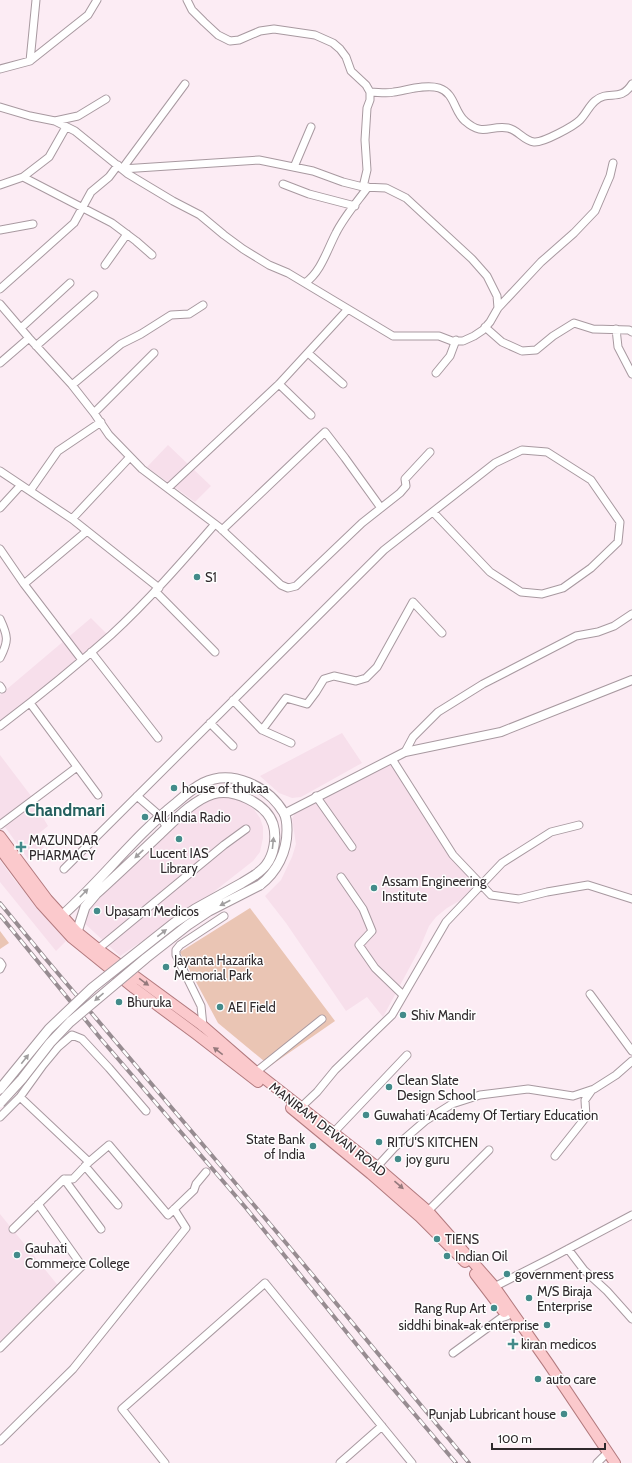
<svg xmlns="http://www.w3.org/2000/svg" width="632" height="1463" font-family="Cabin,sans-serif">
<rect width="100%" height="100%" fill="#fcecf4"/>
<path fill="#f7dfeb" d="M168 445 211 486 195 502 147 467Z
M91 618 108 635 0 727V695Z
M342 733 362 763 301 797 292 798 279 793 260 776Z
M0 755 44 813 42 816 48 826 37 835 44 848 28 859 0 820Z
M392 762 475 885 473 893 447 908 436 917 429 926 419 950 383 1017 367 997 346 1011 286 923 265 896 281 880 292 857 296 844 292 819 295 813Z
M225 795 242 800 253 808 260 818 263 827V838L260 852 253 861 202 901 120 956 82 921 86 909 201 803 215 796Z
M0 860 13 878 66 941 56 951 0 882Z
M0 1214 60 1288 0 1351Z"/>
<path fill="#eac5b4" d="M250 908 335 1021 270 1066 218 1023 180 952Z
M0 931 9 943 0 949Z"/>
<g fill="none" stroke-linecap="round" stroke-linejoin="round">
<g stroke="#a899a0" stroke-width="9">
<path id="minor" d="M187 0 192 10 204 22 218 35 230 41 239 40 260 31 274 29 315 35 333 43 340 49 346 57 351 71 366 85 370 92V100L367 108 365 140 367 170 363 187
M30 61 36 0
M0 69 30 61 88 15 97 0
M185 84 122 169 259 160 313 171 343 182 363 187 386 188 406 198 472 259 487 276 497 296 498 308
M370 92C378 92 386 94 394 92 407 90 426 84 439 88 455 93 454 112 465 121 483 137 489 125 508 128 518 130 524 141 534 142 543 143 574 126 580 120 586 114 589 106 595 101 609 89 620 103 632 84
M0 107 30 116 55 121 75 131 128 174 173 201 200 215 224 235 243 249 269 265 288 273 393 336H439L452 341H463L474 336 483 330 490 322 498 308 541 262 574 233 595 211 610 176 613 163
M55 121 78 116 106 99
M294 167 311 127
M23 177 49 157 66 127
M283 184 309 194 355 206
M0 185 23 177 112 223 136 241 152 255
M0 230 33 224
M105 265 127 234
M305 283C321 272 327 250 336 233 344 217 357 202 368 187
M0 289 74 223 91 192 109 177 118 165
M0 304 29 338 72 385 94 413 109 435 142 469 219 527 281 585 288 588 296 586 362 523 400 493 406 486 405 479 430 452
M485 327 502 342 522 351 536 350 553 336 574 323 593 329 629 330 632 332
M21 328 70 283
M616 329 618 347 632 374
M36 346 94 295
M308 353 343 384
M0 363 29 338
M436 373 450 356 456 340
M279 384 311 415
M72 385 121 344 141 334 171 315 189 314 203 305
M94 413 154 353
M0 471 72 519 159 588
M168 488 279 384 348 309
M30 491 58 451 101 422
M0 508 21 485
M72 519 130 457
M222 530 325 432 345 458 381 508
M0 549 24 584 87 531
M24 584 82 660
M155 591 215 652
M0 619C8 636 9 641 0 658
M91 652 158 738
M0 686 2 689
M233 700 262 730 286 698 307 704 316 692 324 679 334 676 356 681 366 678 377 667 413 602 442 633
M30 703 98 795
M210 723 233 746
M0 726C38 697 75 667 111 635 148 601 182 562 215 524
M262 730 291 743
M405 752 413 737 438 712 483 684 576 636 598 632 614 626 632 614
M392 759 453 855 491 895 519 899 547 892 588 885 632 899
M137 796 160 816 167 828
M316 796 352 847
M0 825 77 767
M64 869 384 550 495 463 522 450 547 452 591 480 620 522 618 542 591 568 563 588 542 594 521 592 490 572 433 512
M341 877 363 909 372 931 359 945 375 968 403 995
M98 949 224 845 246 829
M0 962 2 965 0 969
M590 994 632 1051
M202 1027 203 1026 201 1006 176 955V950L180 945 224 916
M256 1072 322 1019
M298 1110 317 1092 335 1070 392 1015 446 922 502 863 551 832 579 825
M0 1117 20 1097 43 1065 58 1047 72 1035 82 1039 109 1068 146 1111
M334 1132 407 1055
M555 1156 586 1117 585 1100 592 1090
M89 1162 109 1145 168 1215 194 1190 196 1184 206 1172
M85 1166 118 1205
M374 1170 395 1147 425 1121 452 1104 480 1095 528 1089 573 1096 594 1089 616 1075 632 1061
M64 1179 101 1229
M428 1211 489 1150
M13 1229 64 1179H73L89 1162 20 1097
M568 1249 584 1270 607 1291 632 1319
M492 1288 551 1258 632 1215
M0 1348 82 1266 38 1204
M453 1353 501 1318 507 1316
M0 1441 73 1369 186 1228 174 1209
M165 1463 122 1409 265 1283 412 1463
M340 1463 382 1426
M597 1463 607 1453"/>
</g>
<g stroke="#a899a0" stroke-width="10">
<path id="tertiary" d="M284 814 405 752 501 732 632 680"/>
</g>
<g stroke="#a899a0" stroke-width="11">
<path id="secondary" d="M57 920C99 884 132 838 176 803 184 796 193 788 203 783 232 769 268 786 284 813 286 817 287 825 287 830 287 852 277 872 260 885
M72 936 77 932 85 907 96 894C117 875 137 856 158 836 173 822 193 800 213 794 233 788 266 803 273 824 277 837 274 855 266 865 263 869 259 872 255 875"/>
</g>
<g stroke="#b27a7e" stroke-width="12">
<path id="primary" d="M0 836 47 899 77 932 98 949 203 1026 256 1072 377 1167 428 1211 494 1286 548 1363 615 1463
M0 849 41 904 71 937 134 988 196 1034 258 1082
M291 1108 371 1174 420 1217 465 1262
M475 1274 504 1312"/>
</g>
<use href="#minor" stroke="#fff" stroke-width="7"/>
<use href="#tertiary" stroke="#fff" stroke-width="8"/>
<use href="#secondary" stroke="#fff" stroke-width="9"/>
<use href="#primary" stroke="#fbc9cc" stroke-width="10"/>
<g stroke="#978c91" stroke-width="4">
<path id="rail" d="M0 903 45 958 286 1243 469 1463
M0 915 101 1039 246 1208 378 1371 456 1463"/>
</g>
<use href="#rail" stroke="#fefefe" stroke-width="2.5" stroke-dasharray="8" stroke-linecap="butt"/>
<g stroke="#a899a0" stroke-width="11" stroke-linecap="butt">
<path id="secondary-bridge" d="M0 1089 49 1029 92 988 174 923 195 909 242 883 255 875
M0 1103 22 1079 50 1043 70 1022 146 958 188 925 209 911 260 885"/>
</g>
<use href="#secondary-bridge" stroke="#fff" stroke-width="9"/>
</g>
<defs><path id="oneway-solid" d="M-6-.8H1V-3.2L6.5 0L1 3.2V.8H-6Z"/></defs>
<g fill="#a19fa0">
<use href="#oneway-solid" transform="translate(273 843) rotate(-84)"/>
<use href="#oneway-solid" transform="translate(139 854) rotate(137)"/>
<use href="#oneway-solid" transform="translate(84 893) rotate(-46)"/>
<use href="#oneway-solid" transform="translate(225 903) rotate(153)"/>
<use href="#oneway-solid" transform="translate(162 933) rotate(-38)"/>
<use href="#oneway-solid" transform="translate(99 997) rotate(139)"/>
<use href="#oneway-solid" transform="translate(25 1059) rotate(-52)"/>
</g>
<g fill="#95797c">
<use href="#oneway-solid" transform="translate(144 982) rotate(36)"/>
<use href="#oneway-solid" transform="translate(218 1051) rotate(-142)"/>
<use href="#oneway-solid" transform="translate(399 1185) rotate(41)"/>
</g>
<g fill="#438b8a" stroke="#fefefe" stroke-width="1.5">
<circle cx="197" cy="577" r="4"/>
<circle cx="174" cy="788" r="4"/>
<circle cx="145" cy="817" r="4"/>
<circle cx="179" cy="839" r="4"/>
<path d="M19 841h4v4h4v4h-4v4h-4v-4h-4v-4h4z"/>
<circle cx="374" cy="888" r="4"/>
<circle cx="97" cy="911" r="4"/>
<circle cx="166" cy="967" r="4"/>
<circle cx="119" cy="1002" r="4"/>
<circle cx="220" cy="1007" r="4"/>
<circle cx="403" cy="1015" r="4"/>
<circle cx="389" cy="1087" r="4"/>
<circle cx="366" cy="1115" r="4"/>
<circle cx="379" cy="1142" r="4"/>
<circle cx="313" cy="1146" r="4"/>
<circle cx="398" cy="1159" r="4"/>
<circle cx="437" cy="1239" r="4"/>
<circle cx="17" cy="1255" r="4"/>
<circle cx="447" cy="1256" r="4"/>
<circle cx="507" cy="1274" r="4"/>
<circle cx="529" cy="1298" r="4"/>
<circle cx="494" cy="1308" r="4"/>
<circle cx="547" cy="1325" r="4"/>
<path d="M511 1338h4v4h4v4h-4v4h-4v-4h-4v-4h4z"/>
<circle cx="538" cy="1379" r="4"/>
<circle cx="564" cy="1414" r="4"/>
</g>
<g text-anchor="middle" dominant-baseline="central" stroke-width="3" stroke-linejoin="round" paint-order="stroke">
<g font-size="13" fill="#2f292c" stroke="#fefefe" text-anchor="start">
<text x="205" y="577">S1</text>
<text x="182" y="788">house of thukaa</text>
<text x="153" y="817">All India Radio</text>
<text x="29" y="840">MAZUNDAR<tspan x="29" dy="15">PHARMACY</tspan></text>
<text x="179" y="853" text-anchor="middle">Lucent IAS<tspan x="179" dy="15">Library</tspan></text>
<text x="382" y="881">Assam Engineering<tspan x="382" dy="15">Institute</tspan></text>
<text x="105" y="911">Upasam Medicos</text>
<text x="174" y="960">Jayanta Hazarika<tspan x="174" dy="15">Memorial Park</tspan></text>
<text x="127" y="1002">Bhuruka</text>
<text x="228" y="1007">AEI Field</text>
<text x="411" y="1015">Shiv Mandir</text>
<text x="397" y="1080">Clean Slate<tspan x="397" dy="15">Design School</tspan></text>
<text x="374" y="1115">Guwahati Academy Of Tertiary Education</text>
<text x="305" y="1139" text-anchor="end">State Bank<tspan x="305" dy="15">of India</tspan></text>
<text x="387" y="1142">RITU'S KITCHEN</text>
<text x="406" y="1159">joy guru</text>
<text x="445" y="1239">TIENS</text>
<text x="25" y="1248">Gauhati<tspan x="25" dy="15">Commerce College</tspan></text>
<text x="455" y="1256">Indian Oil</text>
<text x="515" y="1274">government press</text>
<text x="537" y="1291">M/S Biraja<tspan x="537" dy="15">Enterprise</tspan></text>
<text x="486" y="1308" text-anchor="end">Rang Rup Art</text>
<text x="539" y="1325" text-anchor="end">siddhi binak=ak enterprise</text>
<text x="521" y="1344">kiran medicos</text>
<text x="546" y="1379">auto care</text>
<text x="556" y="1414" text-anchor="end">Punjab Lubricant house</text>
</g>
<g font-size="13" fill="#2f292c" stroke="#fefefe">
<text transform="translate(328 1129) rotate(38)">MANIRAM DEWAN ROAD</text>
</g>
<g font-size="17" font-weight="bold" fill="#25605f" stroke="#fefefe">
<text x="65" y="810">Chandmari</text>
</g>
</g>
<path d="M492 1443v6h113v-6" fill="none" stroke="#2f292c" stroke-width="2"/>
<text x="498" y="1443" font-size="12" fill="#2f292c" stroke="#fefefe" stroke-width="3" paint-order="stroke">100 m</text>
</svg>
